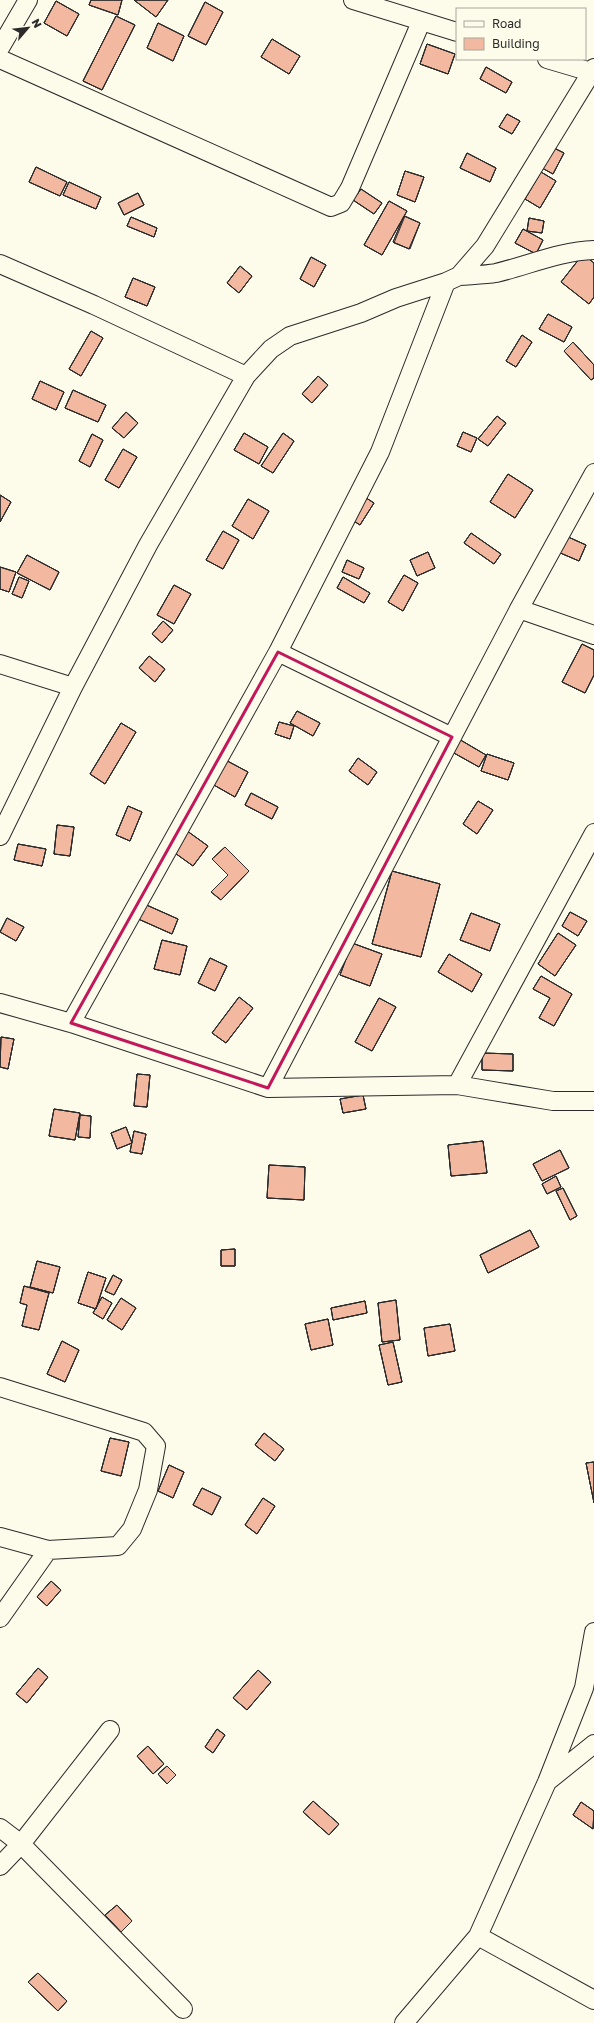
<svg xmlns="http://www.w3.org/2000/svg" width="594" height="2023" font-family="'Golos Text',sans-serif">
<rect width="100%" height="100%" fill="#fdfbea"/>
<path fill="#f2b8a0" stroke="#2b2b2b" d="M91 0H122L118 15 89 5Z
M91 0H122L118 15 89 5Z
M91 0H122L118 15 89 5Z
M134 0H168L156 17Z
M134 0H168L156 17Z
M134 0H168L156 17Z
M56 1 79 14 67 36 44 23Z
M56 1 79 14 67 36 44 23Z
M56 1 79 14 67 36 44 23Z
M205 2 223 12 206 45 188 36Z
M205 2 223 12 206 45 188 36Z
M205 2 223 12 206 45 188 36Z
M116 16 135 25 102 90 83 81Z
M116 16 135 25 102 90 83 81Z
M116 16 135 25 102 90 83 81Z
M158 23 184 36 173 61 147 48Z
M158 23 184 36 173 61 147 48Z
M158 23 184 36 173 61 147 48Z
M272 39 300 56 289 74 261 57Z
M272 39 300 56 289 74 261 57Z
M272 39 300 56 289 74 261 57Z
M427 44 455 54 448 74 420 64Z
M427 44 455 54 448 74 420 64Z
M427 44 455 54 448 74 420 64Z
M486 67 512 82 506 93 480 79Z
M486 67 512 82 506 93 480 79Z
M486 67 512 82 506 93 480 79Z
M507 114 520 121 512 134 499 127Z
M507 114 520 121 512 134 499 127Z
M507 114 520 121 512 134 499 127Z
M552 147 564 153 553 174 542 168Z
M552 147 564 153 553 174 542 168Z
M552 147 564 153 553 174 542 168Z
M467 153 496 168 490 182 460 168Z
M467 153 496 168 490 182 460 168Z
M467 153 496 168 490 182 460 168Z
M36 167 67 182 60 196 29 182Z
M36 167 67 182 60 196 29 182Z
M36 167 67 182 60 196 29 182Z
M405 171 424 177 415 202 397 195Z
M405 171 424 177 415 202 397 195Z
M405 171 424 177 415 202 397 195Z
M541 172 556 181 540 208 525 199Z
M541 172 556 181 540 208 525 199Z
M541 172 556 181 540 208 525 199Z
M69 182 101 197 96 209 63 195Z
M69 182 101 197 96 209 63 195Z
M69 182 101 197 96 209 63 195Z
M361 189 382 203 374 214 353 200Z
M361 189 382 203 374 214 353 200Z
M361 189 382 203 374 214 353 200Z
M138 193 144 205 124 215 118 203Z
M138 193 144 205 124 215 118 203Z
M138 193 144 205 124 215 118 203Z
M389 201 407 211 382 255 364 245Z
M389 201 407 211 382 255 364 245Z
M389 201 407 211 382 255 364 245Z
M404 216 420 223 409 249 393 242Z
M404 216 420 223 409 249 393 242Z
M405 216 420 223 410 249 394 243Z
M131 217 157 228 154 237 127 226Z
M131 217 157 228 154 237 127 226Z
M131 217 157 228 154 237 127 226Z
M529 218 544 221 542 233 527 231Z
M529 218 544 221 542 233 527 231Z
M529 218 544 221 542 233 527 231Z
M523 229 543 240 536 254 515 243Z
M523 229 543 240 536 254 515 243Z
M523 229 543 240 536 254 515 243Z
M583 254 594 263V297L589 304 561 282Z
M583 254 594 263V297L589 304 561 282Z
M583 254 594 263V297L589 304 561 282Z
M311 257 326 265 314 287 300 279Z
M311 257 326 265 314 287 300 279Z
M311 257 326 265 314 287 300 279Z
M240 266 252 276 239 293 227 283Z
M240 266 252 276 239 293 227 283Z
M240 266 252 276 239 293 227 283Z
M133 278 155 287 147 306 125 297Z
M133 278 155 287 147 306 125 297Z
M133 278 155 287 147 306 125 297Z
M548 314 572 327 564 342 539 329Z
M548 314 572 327 564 342 539 329Z
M548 314 572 327 564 342 539 329Z
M91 331 103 338 81 376 69 369Z
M91 331 103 338 81 376 69 369Z
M91 331 103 338 81 376 69 369Z
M522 335 532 342 516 367 506 361Z
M522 335 532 342 516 367 506 361Z
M522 335 532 342 516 367 506 361Z
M573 342 594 365V378L591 380 564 351Z
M573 342 594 365V378L591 380 564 351Z
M573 342 594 365V378L591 380 564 351Z
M318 376 328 385 312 403 302 394Z
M318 376 328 385 312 403 302 394Z
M318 376 328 385 312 403 302 394Z
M40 381 64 392 56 410 32 399Z
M40 381 64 392 56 410 32 399Z
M40 381 64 392 56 410 32 399Z
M73 390 106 405 98 422 65 408Z
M73 390 106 405 98 422 65 408Z
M73 390 106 405 98 422 65 408Z
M126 412 138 423 124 438 112 428Z
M126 412 138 423 124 438 112 428Z
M126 412 138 423 124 438 112 428Z
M497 416 506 423 488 446 478 439Z
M497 416 506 423 488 446 478 439Z
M497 416 506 423 488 446 478 439Z
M463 432 477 438 471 452 457 446Z
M463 432 477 438 471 452 457 446Z
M463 432 477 438 471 452 457 446Z
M244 433 268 447 259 464 234 450Z
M244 433 268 447 259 464 234 450Z
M244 433 268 447 259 464 234 450Z
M283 433 294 441 273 473 261 466Z
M283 433 294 441 273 473 261 466Z
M283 433 294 441 273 473 261 466Z
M92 434 103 440 90 467 79 461Z
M92 434 103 440 90 467 79 461Z
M92 434 103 440 90 467 79 461Z
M123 449 137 457 119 488 105 480Z
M123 449 137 457 119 488 105 480Z
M123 449 137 457 119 488 105 480Z
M508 474 533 490 515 518 490 502Z
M508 474 533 490 515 518 490 502Z
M508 474 533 490 515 518 490 502Z
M360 494 374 503 360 525 346 516Z
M360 494 374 503 360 525 346 516Z
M360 494 374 503 360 525 346 516Z
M0 495 11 502 0 522Z
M0 495 11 502 0 522Z
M0 495 11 502 0 522Z
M248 499 269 511 253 539 232 526Z
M248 499 269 511 253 539 232 526Z
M248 499 269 511 253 539 232 526Z
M223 531 239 540 223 569 206 560Z
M223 531 239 540 223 569 206 560Z
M223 531 239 540 223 569 206 560Z
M471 533 501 554 494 564 464 543Z
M471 533 501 554 494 564 464 543Z
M471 533 501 554 494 564 464 543Z
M566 536 586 545 579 561 558 552Z
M566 536 586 545 579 561 558 552Z
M566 536 586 545 579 561 558 552Z
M428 552 435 568 417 576 410 560Z
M428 552 435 568 417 576 410 560Z
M428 552 435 568 417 576 410 560Z
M27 555 59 572 50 590 17 573Z
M27 555 59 572 50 590 17 573Z
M27 555 59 572 50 590 17 573Z
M347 560 364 568 359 579 342 572Z
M347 560 364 568 359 579 342 572Z
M347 560 364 568 359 579 342 572Z
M0 567 16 572 9 592 0 589Z
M0 567 16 572 9 592 0 589Z
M0 567 16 572 9 592 0 589Z
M404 575 418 583 403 611 388 602Z
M404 575 418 583 403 611 388 602Z
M404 575 418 583 403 611 388 602Z
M19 577 29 581 22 598 12 594Z
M19 577 29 581 22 598 12 594Z
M19 577 29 581 22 598 12 594Z
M343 577 370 593 364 603 337 588Z
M343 577 370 593 364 603 337 588Z
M343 577 370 593 364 603 337 588Z
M174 585 191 594 174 624 157 615Z
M174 585 191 594 174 624 157 615Z
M174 585 191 594 174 624 157 615Z
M163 621 173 630 162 643 152 634Z
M163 621 173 630 162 643 152 634Z
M163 621 173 630 162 643 152 634Z
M582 644 594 650V675L585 693 562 682Z
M582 644 594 650V675L585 693 562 682Z
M582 644 594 650V675L585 693 562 682Z
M149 656 165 669 155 682 139 668Z
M149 656 165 669 155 682 139 668Z
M149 656 165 669 155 682 139 668Z
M297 711 320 723 313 736 290 723Z
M297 711 320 723 313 736 290 723Z
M297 711 320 723 313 736 290 723Z
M279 722 294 726 290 739 275 734Z
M279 722 294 726 290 739 275 734Z
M279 722 294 726 290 739 275 734Z
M121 723 136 732 105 784 90 774Z
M121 723 136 732 105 784 90 774Z
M121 723 136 732 105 784 90 774Z
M452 735 486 755 479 767 445 748Z
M452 735 486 755 479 767 445 748Z
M452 735 486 755 479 767 445 748Z
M487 754 514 763 508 780 481 771Z
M487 754 514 763 508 780 481 771Z
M487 754 514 763 508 780 481 771Z
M218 756 248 772 235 797 205 780Z
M218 756 248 772 235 797 205 780Z
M218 756 248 772 235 797 205 780Z
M358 758 377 772 368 785 349 771Z
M358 758 377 772 368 785 349 771Z
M358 758 377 772 368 785 349 771Z
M251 793 278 807 272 819 245 805Z
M251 793 278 807 272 819 245 805Z
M251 793 278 807 272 819 245 805Z
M478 801 493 810 477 834 463 824Z
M478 801 493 810 477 834 463 824Z
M478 801 493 810 477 834 463 824Z
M128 806 142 812 130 841 116 835Z
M128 806 142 812 130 841 116 835Z
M128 806 142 812 130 841 116 835Z
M57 825 74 827 70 856 54 854Z
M57 825 74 827 70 856 54 854Z
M57 825 74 827 70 856 54 854Z
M183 828 208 846 193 866 168 848Z
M183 828 208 846 193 866 168 848Z
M183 828 208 846 193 866 168 848Z
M18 844 46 849 42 866 14 860Z
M18 844 46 849 42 866 14 860Z
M18 844 46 849 42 866 14 860Z
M225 847 249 871 221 900 211 892 228 875 212 859Z
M225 847 249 871 221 900 211 892 228 875 212 859Z
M225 847 249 871 221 900 211 892 228 875 212 859Z
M392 871 440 884 421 957 372 944Z
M392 871 440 884 421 957 372 944Z
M392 871 440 884 421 957 372 944Z
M142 903 178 919 172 934 136 918Z
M142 903 178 919 172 934 136 918Z
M142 903 178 919 172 934 136 918Z
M570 912 587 921 578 936 562 926Z
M570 912 587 921 578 936 562 926Z
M570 912 587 921 578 936 562 926Z
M471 913 500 924 490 951 460 940Z
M471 913 500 924 490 951 460 940Z
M471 913 500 924 490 951 460 940Z
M7 918 24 927 16 941 0 932Z
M7 918 24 927 16 941 0 932Z
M7 918 24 927 16 941 0 932Z
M558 933 576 945 555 976 538 964Z
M558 933 576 945 555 976 538 964Z
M558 933 576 945 555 976 538 964Z
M162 940 187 946 180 975 154 969Z
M162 940 187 946 180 975 154 969Z
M162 940 187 946 180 975 154 969Z
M352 943 382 954 370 986 340 975Z
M352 943 382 954 370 986 340 975Z
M352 943 382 954 370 986 340 975Z
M449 954 482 974 472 992 438 972Z
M449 954 482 974 472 992 438 972Z
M449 954 482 974 472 992 438 972Z
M210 958 227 966 215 991 198 983Z
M210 958 227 966 215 991 198 983Z
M210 958 227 966 215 991 198 983Z
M541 976 572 994 554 1026 539 1018 550 998 533 989Z
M541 976 572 994 554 1026 539 1018 550 998 533 989Z
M541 976 572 994 554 1026 539 1018 550 998 533 989Z
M239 997 253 1008 226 1043 212 1033Z
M239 997 253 1008 226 1043 212 1033Z
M239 997 253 1008 226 1043 212 1033Z
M379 998 396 1007 372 1051 355 1042Z
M379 998 396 1007 372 1051 355 1042Z
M379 998 396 1007 372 1051 355 1042Z
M1 1037 14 1039 8 1069 0 1067Z
M1 1037 14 1039 8 1069 0 1067Z
M1 1037 14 1039 8 1069 0 1067Z
M482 1053 513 1054V1071L482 1070Z
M482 1053 513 1054V1071L482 1070Z
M482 1053 513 1054V1071L482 1070Z
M137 1074 150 1075 147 1107 134 1106Z
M137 1074 150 1075 147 1107 134 1106Z
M137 1074 150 1075 147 1107 134 1106Z
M363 1095 366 1109 343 1113 340 1099Z
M363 1095 366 1109 343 1113 340 1099Z
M363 1095 366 1109 343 1113 340 1099Z
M54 1109 80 1113 75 1140 49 1136Z
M54 1109 80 1113 75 1140 49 1136Z
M54 1109 80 1113 75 1140 49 1136Z
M80 1115 91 1116 90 1138 78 1137Z
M80 1115 91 1116 90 1138 78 1137Z
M80 1115 91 1116 90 1138 78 1137Z
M126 1127 132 1143 117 1149 111 1133Z
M126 1127 132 1143 117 1149 111 1133Z
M126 1127 132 1143 117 1149 111 1133Z
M134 1131 146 1134 142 1154 130 1152Z
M134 1131 146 1134 142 1154 130 1152Z
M134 1131 146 1134 142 1154 130 1152Z
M483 1141 487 1173 451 1176 448 1145Z
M483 1141 487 1173 451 1176 448 1145Z
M483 1141 487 1173 451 1176 448 1145Z
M560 1150 569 1168 542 1181 533 1164Z
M560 1150 569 1168 542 1181 533 1164Z
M560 1150 569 1168 542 1181 533 1164Z
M269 1165 305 1167 304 1200 267 1198Z
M269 1165 305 1167 304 1200 267 1198Z
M269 1165 305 1167 304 1200 267 1198Z
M556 1176 561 1187 547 1194 542 1184Z
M556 1176 561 1187 547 1194 542 1184Z
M556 1176 561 1187 547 1194 542 1184Z
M563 1188 577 1216 570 1220 556 1191Z
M563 1188 577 1216 570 1220 556 1191Z
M563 1188 577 1216 570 1220 556 1191Z
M530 1230 539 1247 488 1273 480 1255Z
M530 1230 539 1247 488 1273 480 1255Z
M530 1230 539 1247 488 1273 480 1255Z
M235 1249V1266H221V1250Z
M235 1249V1266H221V1250Z
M235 1249V1266H221V1250Z
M37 1261 60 1267 53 1293 30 1287Z
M37 1261 60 1267 53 1293 30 1287Z
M37 1261 60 1267 53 1293 30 1287Z
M88 1272 106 1278 96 1309 78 1303Z
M88 1272 106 1278 96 1309 78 1303Z
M88 1272 106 1278 96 1309 78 1303Z
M113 1275 122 1280 114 1295 105 1291Z
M113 1275 122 1280 114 1295 105 1291Z
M113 1275 122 1280 114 1295 105 1291Z
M24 1286 49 1293 39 1330 22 1326 27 1305 20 1303Z
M24 1286 49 1293 39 1330 22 1326 27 1305 20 1303Z
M24 1286 49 1293 39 1330 22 1326 27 1305 20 1303Z
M102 1297 112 1303 103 1319 93 1313Z
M102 1297 112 1303 103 1319 93 1313Z
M102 1297 112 1303 103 1319 93 1313Z
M121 1298 136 1308 122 1330 107 1320Z
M121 1298 136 1308 122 1330 107 1320Z
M121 1298 136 1308 122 1330 107 1320Z
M396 1300 400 1340 382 1342 378 1303Z
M396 1300 400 1340 382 1342 378 1303Z
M396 1300 400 1340 382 1342 378 1303Z
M365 1301 367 1313 333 1320 331 1308Z
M365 1301 367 1313 333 1320 331 1308Z
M365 1301 367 1313 333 1320 331 1308Z
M328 1319 333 1345 311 1350 305 1324Z
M328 1319 333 1345 311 1350 305 1324Z
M328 1319 333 1345 311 1350 305 1324Z
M450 1324 455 1351 428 1356 424 1328Z
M450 1324 455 1351 428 1356 424 1328Z
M450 1324 455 1351 428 1356 424 1328Z
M62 1341 79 1350 65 1382 47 1374Z
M62 1341 79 1350 65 1382 47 1374Z
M62 1341 79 1350 65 1382 47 1374Z
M393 1342 402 1382 388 1385 379 1345Z
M393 1342 402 1382 388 1385 379 1345Z
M393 1342 402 1382 388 1385 379 1345Z
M264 1433 284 1449 275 1461 255 1445Z
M264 1433 284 1449 275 1461 255 1445Z
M264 1433 284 1449 275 1461 255 1445Z
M110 1438 129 1442 121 1476 101 1471Z
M110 1438 129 1442 121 1476 101 1471Z
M110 1438 129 1442 121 1476 101 1471Z
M594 1462V1503L586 1463Z
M594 1462V1503L586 1463Z
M594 1462V1503L586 1463Z
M169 1465 184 1472 173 1498 158 1491Z
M169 1465 184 1472 173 1498 158 1491Z
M169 1465 184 1472 173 1498 158 1491Z
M202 1488 221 1497 212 1515 193 1505Z
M202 1488 221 1497 212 1515 193 1505Z
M202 1488 221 1497 212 1515 193 1505Z
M263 1498 275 1506 257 1534 245 1525Z
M263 1498 275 1506 257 1534 245 1525Z
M263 1498 275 1506 257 1534 245 1525Z
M51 1581 61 1590 47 1606 37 1597Z
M51 1581 61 1590 47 1606 37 1597Z
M51 1581 61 1590 47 1606 37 1597Z
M38 1668 48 1677 27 1703 16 1694Z
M38 1668 48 1677 27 1703 16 1694Z
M38 1668 48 1677 27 1703 16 1694Z
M258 1670 271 1682 247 1710 233 1698Z
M258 1670 271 1682 247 1710 233 1698Z
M258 1670 271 1682 247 1710 233 1698Z
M217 1729 225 1735 213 1753 205 1747Z
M217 1729 225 1735 213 1753 205 1747Z
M217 1729 225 1735 213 1753 205 1747Z
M148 1746 164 1764 153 1774 137 1756Z
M148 1746 164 1764 153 1774 137 1756Z
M148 1746 164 1764 153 1774 137 1756Z
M167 1766 176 1775 167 1784 158 1774Z
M167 1766 176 1775 167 1784 158 1774Z
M167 1766 176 1775 167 1784 158 1774Z
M313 1801 339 1824 329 1835 303 1812Z
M313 1801 339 1824 329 1835 303 1812Z
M313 1801 339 1824 329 1835 303 1812Z
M581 1802 594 1811 593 1829 573 1815Z
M581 1802 594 1811 593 1829 573 1815Z
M581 1802 594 1811 593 1829 573 1815Z
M117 1905 132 1921 121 1932 105 1915Z
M117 1905 132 1921 121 1932 105 1915Z
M117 1905 132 1921 121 1932 105 1915Z
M38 1973 67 2001 58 2011 28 1982Z
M38 1973 67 2001 58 2011 28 1982Z
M38 1973 67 2001 58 2011 28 1982Z"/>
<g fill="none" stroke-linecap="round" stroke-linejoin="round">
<g stroke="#2b2b2b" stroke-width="20">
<path id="street" d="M353 0 457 32
M0 48 28 0
M0 59 331 207 341 203 350 188 421 22
M547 59 591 72
M0 264 94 305 246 376
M459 276C471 275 485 275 496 273 529 265 561 251 594 250
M519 609 594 635
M278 652 452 737
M0 664 73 687
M0 836 73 687 148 545 246 376 271 349 290 336 361 313 396 298 446 282 459 276 485 246 594 68
M0 1003 71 1023 268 1088 457 1085 553 1101H594
M71 1023 278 652 380 452 446 282
M457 1085 594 833
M268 1088 519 609 594 473
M0 1387 144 1432 156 1446 148 1490 132 1529 118 1546 48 1550 0 1537
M0 1618 48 1550
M548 1781 594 1744
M0 1828 21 1844 183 2009
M0 1866 21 1844 110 1730
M478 1936 594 2000
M404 2023 478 1936 547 1782 584 1688 594 1632"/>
</g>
<use href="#street" stroke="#fdfbea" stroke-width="18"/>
</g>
<path fill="none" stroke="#c2185b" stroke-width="3" stroke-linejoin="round" d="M278 652 452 737 268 1088 71 1023Z"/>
<rect x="456" y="8" width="130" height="52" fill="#fdfbea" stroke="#a9a89e"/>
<rect x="464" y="21" width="20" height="6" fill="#fdfbea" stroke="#a9a89e"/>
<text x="492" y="28" font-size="12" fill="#2b2b2b">Road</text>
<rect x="464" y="38" width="20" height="12" fill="#f2b8a0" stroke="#a9a89e"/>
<text x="492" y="48" font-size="12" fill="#2b2b2b">Building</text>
<g transform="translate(28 28) rotate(62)" stroke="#fdfbea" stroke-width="3" paint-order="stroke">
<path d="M0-3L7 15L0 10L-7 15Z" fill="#2b2b2b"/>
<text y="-6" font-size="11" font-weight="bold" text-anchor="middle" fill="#2b2b2b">N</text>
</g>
</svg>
